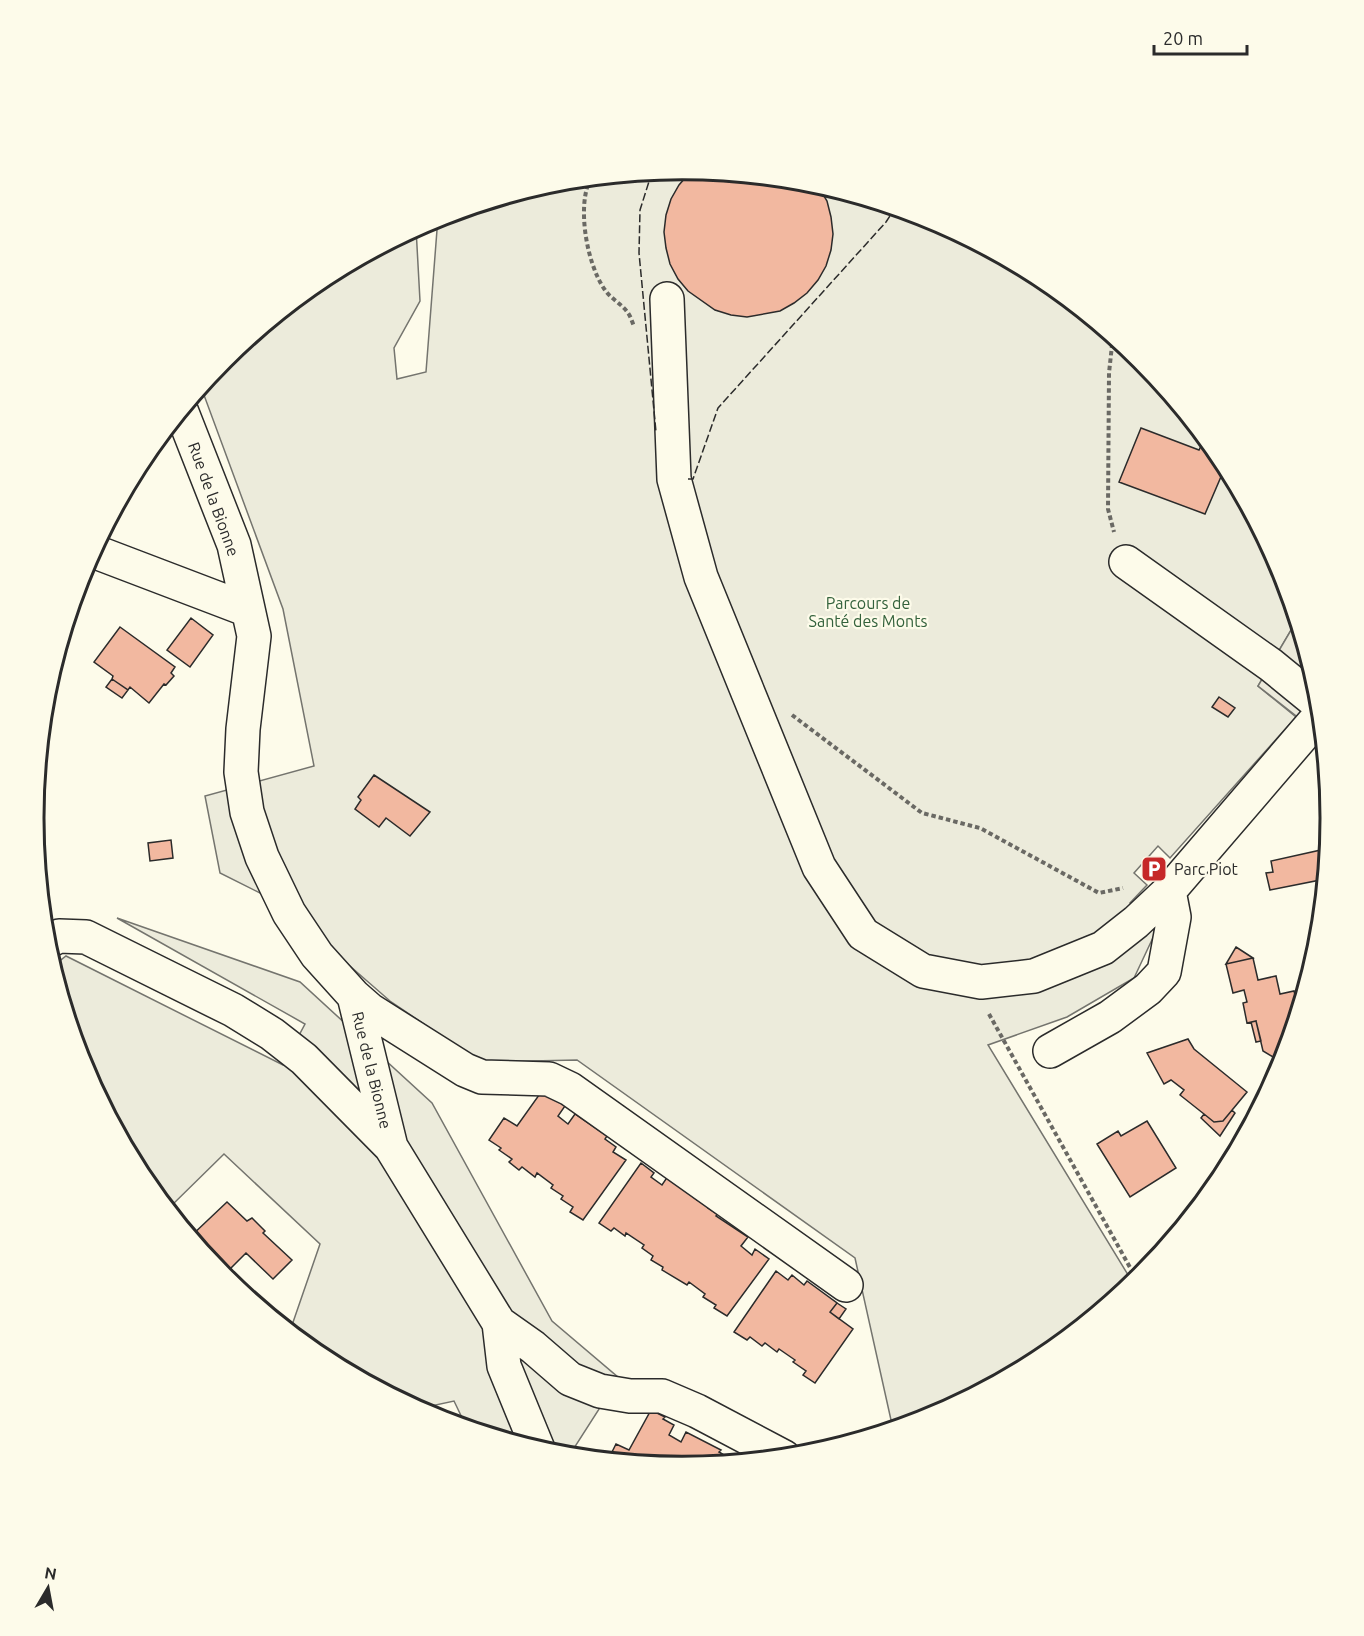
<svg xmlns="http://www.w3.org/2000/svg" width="1364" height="1636" font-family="Ubuntu,sans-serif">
<rect width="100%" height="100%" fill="#fdfbea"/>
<path fill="#ecebdb" stroke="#74746e" stroke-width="1.5" d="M682 169 809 182 931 219 1043 279 1141 359 1222 458 1282 570 1297 620 1258 686 1296 717 1170 858 1158 846 1134 873 1147 885 1130 903 1158 927 1134 978 1067 1017 988 1045 1133 1283 1042 1358 930 1418 893 1429 855 1258 577 1060 480 1062 390 1001 274 900 220 873 205 796 314 766 283 609 201 387 223 359 322 278 416 228 420 301 394 348 397 379 426 372 438 217 556 181Z
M117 918 300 982 432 1103 552 1321 619 1378 569 1456 555 1454 467 1428 454 1401 417 1409 321 1357 290 1331 320 1244 224 1154 168 1209 142 1178 82 1066 52 967 66 956 283 1065 305 1024Z"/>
<path fill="#eceadb" stroke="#74746e" stroke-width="1.5" d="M1297 620 1319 692 1323 737 1258 686Z"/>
<path fill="#f2b8a0" stroke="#2b2b2b" stroke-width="1.5" d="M692 170 809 182 817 184 827 201 831 217 833 234 831 250 826 266 818 280 807 293 794 303 780 311 747 317 731 315 715 310 688 291 678 279 670 264 666 248 664 232 666 215 671 199 679 185Z
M853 195 876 202 871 209Z
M1141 428 1199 450 1205 438 1222 458 1226 465 1205 514 1119 482Z
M191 618 213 635 190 667 167 650Z
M120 627 175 667 171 673 174 676 166 685 164 684 149 703 130 687 128 690 112 679 113 676 94 662Z
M112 679 128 690 122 698 106 687Z
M1219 697 1235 708 1228 717 1212 707Z
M374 775 430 812 410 836 386 818 379 827 355 809 361 800 358 797Z
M171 840 173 858 150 861 148 843Z
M1329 841 1325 879 1270 890 1266 873 1273 872 1271 861 1325 849Z
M1236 947 1253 958 1226 964Z
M1253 958 1258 980 1276 976 1280 994 1294 991 1299 1010 1283 1063 1263 1051 1256 1021 1247 1023 1243 1003 1247 1002 1244 990 1233 993 1226 964Z
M1256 1021 1261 1041 1256 1042 1251 1022Z
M1188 1039 1194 1049 1247 1092 1223 1121 1214 1122 1204 1114 1180 1095 1184 1090 1171 1080 1164 1084 1147 1053Z
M544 1088 565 1106 558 1116 568 1124 575 1114 607 1136 605 1139 616 1147 613 1152 626 1160 583 1220 570 1212 573 1207 561 1199 563 1196 551 1188 553 1185 537 1173 535 1177 522 1167 519 1170 509 1162 512 1159 499 1150 501 1148 489 1140 504 1118 517 1126Z
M1232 1110 1235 1113 1220 1136 1201 1118 1204 1114 1214 1122 1223 1121Z
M1147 1121 1176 1168 1130 1197 1097 1144 1118 1131 1121 1136Z
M641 1163 654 1173 651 1177 662 1185 668 1176 697 1200 698 1197 710 1205 708 1208 717 1214 716 1216 748 1237 741 1246 752 1255 755 1249 769 1259 727 1316 714 1308 716 1305 703 1297 705 1294 689 1282 687 1285 662 1270 663 1267 651 1260 653 1256 642 1248 644 1245 626 1233 625 1236 614 1228 611 1231 599 1223Z
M227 1202 247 1221 252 1218 265 1231 263 1233 292 1260 273 1279 246 1253 223 1276 190 1237Z
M776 1271 788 1280 792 1275 804 1285 807 1281 837 1303 830 1312 853 1329 815 1383 803 1375 806 1371 793 1362 795 1360 779 1349 777 1352 765 1343 762 1346 750 1337 747 1340 734 1332Z
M837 1303 846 1309 839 1319 830 1312Z
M651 1410 665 1417 663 1419 674 1425 669 1435 681 1442 686 1432 721 1450 719 1452 731 1459 730 1462 682 1467 608 1460 616 1444 629 1450Z"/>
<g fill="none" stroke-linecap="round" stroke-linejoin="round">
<g stroke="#2b2b2b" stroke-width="36">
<path id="minor" d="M667 299 674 479 701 577 819 867 863 934 923 971 981 982 1034 976 1103 948 1136 922 1169 891
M181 410 234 545 254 636 243 729 241 772 247 812 262 857 289 913 317 955 354 996 391 1147 499 1323 504 1366 538 1449
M93 551 248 610
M1126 562 1271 665 1320 705
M45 943 59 936 86 937 233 1010 272 1034 304 1059 390 1146
M354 996 370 1010 465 1070 482 1077 549 1079 570 1089 846 1285
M1050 1051 1110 1017 1148 989 1164 972 1174 917 1169 891 1321 714
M499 1323 533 1347 570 1379 600 1391 630 1396H662L697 1411 784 1457"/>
</g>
<path stroke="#6a6964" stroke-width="4" stroke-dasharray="4.5 3" stroke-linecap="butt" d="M591 178C576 205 587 265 605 290 611 299 622 304 628 313 631 317 632 322 634 326
M1113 336 1109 373 1108 509 1114 532
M792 715 922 813 980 828 1099 893 1123 888
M989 1014 1137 1280"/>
<use href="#minor" stroke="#fdfbea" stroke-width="33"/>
<path stroke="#2b2b2b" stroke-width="1.5" stroke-dasharray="8 3" stroke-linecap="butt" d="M652 172 640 210 639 253 656 432
M688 479H693L718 408 886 222 895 208"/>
</g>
<defs>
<g id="parking-square" transform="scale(1.35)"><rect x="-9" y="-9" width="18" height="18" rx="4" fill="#c62828" stroke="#fdfbea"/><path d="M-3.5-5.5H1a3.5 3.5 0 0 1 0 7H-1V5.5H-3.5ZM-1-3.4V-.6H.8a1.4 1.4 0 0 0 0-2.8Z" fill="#fff"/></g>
</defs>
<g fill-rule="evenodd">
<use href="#parking-square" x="1154" y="869"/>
</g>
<g text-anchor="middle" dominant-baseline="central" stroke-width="4.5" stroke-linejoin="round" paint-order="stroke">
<g font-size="16" fill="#2b2b2b" stroke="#fdfbea">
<text transform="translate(214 499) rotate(70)">Rue de la Bionne</text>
<text transform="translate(372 1070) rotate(76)">Rue de la Bionne</text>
</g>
<g font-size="16" fill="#34623c" stroke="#fdfbea">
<text x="868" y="603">Parcours de<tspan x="868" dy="18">Santé des Monts</tspan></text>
</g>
<g font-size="16" fill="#2b2b2b" stroke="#fdfbea" text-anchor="start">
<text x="1174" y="869">Parc Piot</text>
</g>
</g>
<path d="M0 0H1364V1636H0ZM44 818a638 638 0 1 1 1276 0a638 638 0 1 1-1276 0Z" fill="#fdfbea" fill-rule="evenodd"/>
<path fill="none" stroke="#2b2b2b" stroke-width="3" d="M44 818a638 638 0 1 1 1276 0a638 638 0 1 1-1276 0Z"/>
<g transform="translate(48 1588) rotate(10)" stroke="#fdfbea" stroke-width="4.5" paint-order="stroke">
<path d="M0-4.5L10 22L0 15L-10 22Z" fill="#2b2b2b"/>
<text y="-9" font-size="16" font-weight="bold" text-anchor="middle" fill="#2b2b2b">N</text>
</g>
<path d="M1154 45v9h93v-9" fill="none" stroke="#2b2b2b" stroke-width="3"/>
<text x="1163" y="45" font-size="18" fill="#2b2b2b" stroke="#fdfbea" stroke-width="4.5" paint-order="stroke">20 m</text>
</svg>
